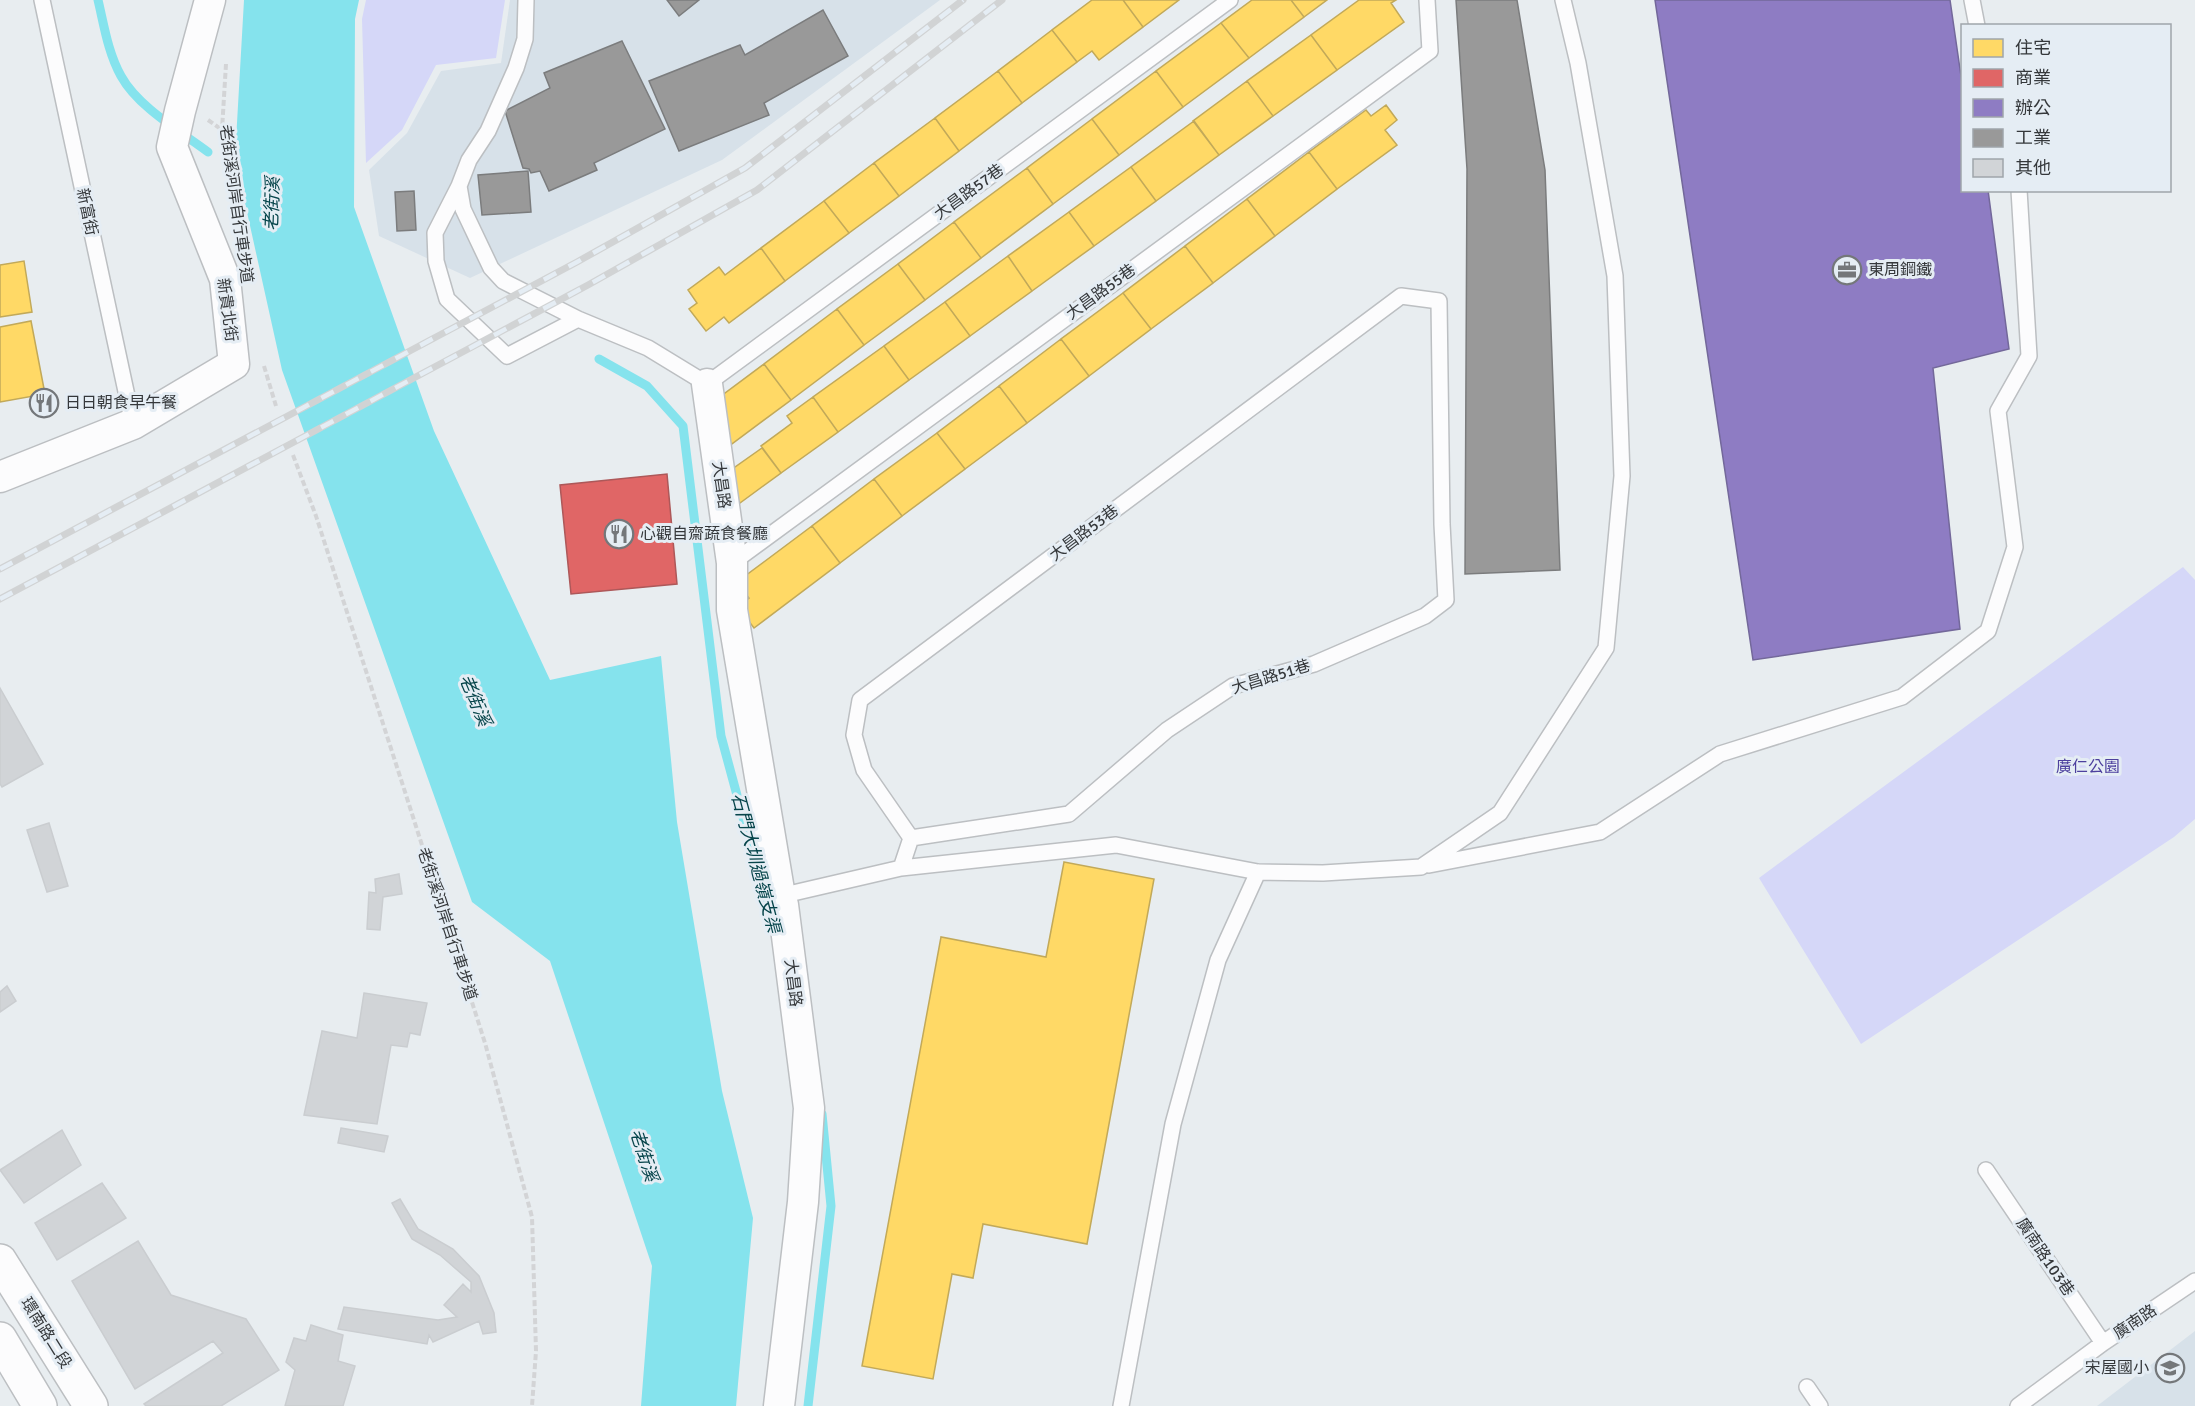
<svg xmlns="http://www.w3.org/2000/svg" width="2195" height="1406" font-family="Signika,'Noto Sans TC',sans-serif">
<rect width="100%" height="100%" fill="#e8edf0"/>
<path fill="#d7e1e9" d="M510 0H940L722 160 470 278 379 236 369 170 407 133 441 71 501 63Z
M2195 1331V1406H2097Z"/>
<path fill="#d5d7f8" d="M366 0H505L496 58 436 65 402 130 366 163 362 19Z
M2183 567 2195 580V819L2174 837 1861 1044 1759 878Z"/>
<path fill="#85e3ed" d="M244 0H359L355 19 354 207 434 431 550 680 661 656 677 822 722 1091 753 1218 736 1406H641L652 1266 550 961 472 902 282 370 235 158Z"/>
<path fill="#ffd966" stroke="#c2a959" stroke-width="1.5" d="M1092 0H1123L1143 27 1099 60 1092 51 1077 62 1052 30Z
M1123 0H1179L1143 27Z
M1252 0H1291L1304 17 1249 58 1221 23Z
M1291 0H1327L1304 17Z
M1359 0H1396L1391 3 1404 22 1337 70 1311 35Z
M1221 23 1249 58 1183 107 1156 71Z
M1052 30 1077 62 1022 103 998 71Z
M1311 35 1337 70 1273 116 1247 81Z
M998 71 1022 103 959 151 935 118Z
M1156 71 1183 107 1119 155 1092 119Z
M1247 81 1273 116 1219 155 1193 121Z
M1386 105 1397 120 1385 130 1397 145 1337 189 1309 152 1366 110 1371 116Z
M935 118 959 151 899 196 874 163Z
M1092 119 1119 155 1053 204 1027 168Z
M1194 121 1219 155 1156 201 1131 167Z
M1309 152 1337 189 1275 236 1247 199Z
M874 163 899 196 849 233 824 201Z
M1131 167 1156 201 1094 246 1069 212Z
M1027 168 1053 204 981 258 954 222Z
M1247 199 1275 236 1213 283 1185 246Z
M824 201 849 233 785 281 761 248Z
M1069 212 1094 246 1032 291 1008 256Z
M954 222 981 258 925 300 898 264Z
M1185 246 1213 283 1151 329 1123 293Z
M761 248 785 281 729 323 724 317 706 331 689 309 697 303 688 290 719 267 725 275Z
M1008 256 1032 291 970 336 945 302Z
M24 261 32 312 0 317V265Z
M898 264 925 300 864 345 837 309Z
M1123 293 1151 329 1089 376 1061 339Z
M945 302 970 336 909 380 884 346Z
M837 309 864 345 791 400 764 364Z
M31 321 45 394 0 402V327Z
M1061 339 1089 376 1027 423 999 386Z
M884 346 909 380 838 432 813 397Z
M764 364 791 400 725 449 705 408Z
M999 386 1027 423 965 469 937 433Z
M813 397 838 432 781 473 761 446 792 423 787 416Z
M937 433 965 469 902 516 874 479Z
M762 448 781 473 740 503 721 477Z
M874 479 902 516 840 563 812 526Z
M812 526 840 563 754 628 738 607 749 598 737 582Z
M1064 862 1154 879 1087 1244 983 1224 973 1278 952 1274 933 1379 862 1366 941 937 1046 957Z"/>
<path fill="#e06666" stroke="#ad5859" stroke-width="1.5" d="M667 474 677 584 571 594 560 485Z"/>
<path fill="#8e7cc3" stroke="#73689a" stroke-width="1.5" d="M1655 0H1950L1962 83V190H1988L2009 349 1933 368 1960 629 1753 660Z"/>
<path fill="#999" stroke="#7b7c7d" stroke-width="1.5" d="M667 0H699L679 16Z
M1456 0H1517L1545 170 1560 570 1465 574 1467 169Z
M823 10 848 56 764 103 769 115 679 151 649 81 740 45 745 55Z
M622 41 665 129 594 163 597 170 549 191 540 171 531 173 529 169 523 168 505 111 550 88 544 73Z
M528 171 531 212 482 215 478 175Z
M414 191 416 230 397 231 395 192Z"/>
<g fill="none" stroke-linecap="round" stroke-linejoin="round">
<path stroke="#85e3ed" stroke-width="9" d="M98 0C104 25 108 53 121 76 138 107 180 131 208 152
M599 359 647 386 683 426 721 736 771 921
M808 1406 831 1206 822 1114"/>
</g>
<path fill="#d1d4d7" stroke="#cacdd0" stroke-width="1.5" d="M0 688 43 764 2 787 0 784Z
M49 823 68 886 47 892 27 830Z
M399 874 402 894 383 897 380 930 367 929 369 892 376 893 375 879Z
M7 986 16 1001 0 1012V992Z
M364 993 427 1003 420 1035 410 1033 407 1047 391 1045 377 1124 304 1115 322 1031 357 1038Z
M341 1128 388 1136 384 1152 338 1143Z
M62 1130 81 1165 24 1203 0 1170Z
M102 1183 126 1218 57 1260 35 1223Z
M400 1199 418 1229 453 1249 479 1276 494 1313 496 1332 483 1334 479 1321 433 1342 429 1335 427 1344 338 1329 344 1307 438 1320 457 1317 444 1305 463 1284 471 1292V1282L440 1255 412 1239 392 1203Z
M138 1241 171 1295 246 1319 279 1370 221 1406H146L144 1404 223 1353 213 1341 135 1389 72 1281Z
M311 1325 343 1335 338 1361 355 1366 343 1406H285L295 1370 286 1362 294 1338 306 1341Z"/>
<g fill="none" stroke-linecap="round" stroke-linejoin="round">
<g stroke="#bcbfc2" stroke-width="18">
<path id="service" d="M42 0 133 424
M526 0 525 39 516 68 488 131 469 160 459 186 463 209 491 268 503 281 578 319 648 348 707 384 1230 0
M1972 0 1977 26
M459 186 435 233 436 261 447 299 507 356 578 319
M1401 296 1439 301 1442 524 1446 600 1425 616 1314 664 1233 686 1167 730 1069 814 911 838 864 770 854 735 860 700Z
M732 563 1430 51 1427 0
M1429 865 1600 832 1720 754 1902 697 1988 631 2015 547 1998 411 2029 356 2019 190
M901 868 1116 845 1258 872 1323 873 1421 867 1500 813 1606 648 1622 476 1615 276 1578 63 1563 0
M780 896 901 868 911 838
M1986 1170 2103 1343
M1807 1387 1820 1406
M1121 1406 1173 1124 1218 960 1258 872
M2018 1406 2103 1343 2195 1281"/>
</g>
<g stroke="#bcbfc2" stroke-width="33">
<path id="minor" d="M707 384 732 563V610L780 896 783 905 809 1108 803 1202 779 1406
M0 477 133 424 234 364 225 279 172 147 180 111 210 0"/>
</g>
<g stroke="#bcbfc2" stroke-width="36">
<path id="secondary" d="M0 1261 91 1406
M0 1339 40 1406"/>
</g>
<path stroke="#d3d4d6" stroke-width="4" stroke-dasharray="6 3" stroke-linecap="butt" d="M226 64 222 130 235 220
M208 120 222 130
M264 366 276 406
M293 455 316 516 406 795 485 1043 532 1217 536 1351 532 1406"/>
<use href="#service" stroke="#fcfcfd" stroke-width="15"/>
<use href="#minor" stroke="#fcfcfd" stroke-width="30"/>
<use href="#secondary" stroke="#fcfcfd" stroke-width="33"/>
<g stroke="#d1d3d4" stroke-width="7">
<path id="rail" d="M0 569 577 262 745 168 963 0
M0 599 588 285 757 190 1002 0"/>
</g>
<use href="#rail" stroke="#e5edf4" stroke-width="4.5" stroke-dasharray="14" stroke-linecap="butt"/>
</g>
<defs>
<g id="office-ring" transform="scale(1.5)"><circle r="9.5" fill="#e5edf4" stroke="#74777a" stroke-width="1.5"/><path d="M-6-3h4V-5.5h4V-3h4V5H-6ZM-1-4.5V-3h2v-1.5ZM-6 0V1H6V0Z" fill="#74777a"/></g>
<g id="restaurant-ring" transform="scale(1.5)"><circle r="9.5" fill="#e5edf4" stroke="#74777a" stroke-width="1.5"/><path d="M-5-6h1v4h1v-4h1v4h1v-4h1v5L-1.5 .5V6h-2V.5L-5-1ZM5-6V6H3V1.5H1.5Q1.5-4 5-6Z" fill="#74777a"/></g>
<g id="school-ring" transform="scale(1.5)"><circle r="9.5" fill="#e5edf4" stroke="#74777a" stroke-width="1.5"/><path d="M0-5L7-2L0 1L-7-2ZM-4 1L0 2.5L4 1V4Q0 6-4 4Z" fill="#74777a"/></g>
</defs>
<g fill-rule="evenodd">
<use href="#office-ring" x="1847" y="270"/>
<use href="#restaurant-ring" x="44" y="403"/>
<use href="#restaurant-ring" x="619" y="534"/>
<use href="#school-ring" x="2170" y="1368"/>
</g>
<g text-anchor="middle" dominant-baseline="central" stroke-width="6" stroke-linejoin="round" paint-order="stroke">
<g font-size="16" fill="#35383b" stroke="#e5edf4">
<text transform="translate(969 192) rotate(-36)">大昌路57巷</text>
<text transform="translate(236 204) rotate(82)">老街溪河岸自行車步道</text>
<text transform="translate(87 212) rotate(78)">新富街</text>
<text transform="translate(1101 292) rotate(-36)">大昌路55巷</text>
<text transform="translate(227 310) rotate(82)">新貴北街</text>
<text transform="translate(721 485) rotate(82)">大昌路</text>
<text transform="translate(1084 533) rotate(-37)">大昌路53巷</text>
<text transform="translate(1271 677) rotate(-17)">大昌路51巷</text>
<text transform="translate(447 924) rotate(72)">老街溪河岸自行車步道</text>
<text transform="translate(793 983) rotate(83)">大昌路</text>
<text transform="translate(2045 1257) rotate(56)">廣南路103巷</text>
<text transform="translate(2135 1322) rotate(-34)">廣南路</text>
<text transform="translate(46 1333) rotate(58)">環南路二段</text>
</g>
<g font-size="16" fill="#35383b" stroke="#e5edf4" text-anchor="start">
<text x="1868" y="270">東周鋼鐵</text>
<text x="65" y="403">日日朝食早午餐</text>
<text x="640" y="534">心觀自齋蔬食餐廳</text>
<text x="2149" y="1368" text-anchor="end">宋屋國小</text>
</g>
<g font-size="16" fill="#4d409e" stroke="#e5edf4">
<text x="2088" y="767">廣仁公園</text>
</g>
<g font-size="18" font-style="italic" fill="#07454b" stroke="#e5edf4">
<text transform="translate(272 204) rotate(-88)">老街溪</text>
<text transform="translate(475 700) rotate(67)">老街溪</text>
<text transform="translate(756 863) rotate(75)">石門大圳過嶺支渠</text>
<text transform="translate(644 1155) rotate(72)">老街溪</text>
</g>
</g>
<rect x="1961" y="24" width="210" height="168" fill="#e5edf4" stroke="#9fa5aa" stroke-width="1.5"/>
<rect x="1973" y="39" width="30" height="18" fill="#ffd966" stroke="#9fa5aa" stroke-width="1.5"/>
<text x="2015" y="54" font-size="18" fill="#35383b">住宅</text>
<rect x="1973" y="69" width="30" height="18" fill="#e06666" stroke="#9fa5aa" stroke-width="1.5"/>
<text x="2015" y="84" font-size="18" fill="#35383b">商業</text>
<rect x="1973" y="99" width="30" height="18" fill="#8e7cc3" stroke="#9fa5aa" stroke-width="1.5"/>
<text x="2015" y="114" font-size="18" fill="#35383b">辦公</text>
<rect x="1973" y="129" width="30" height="18" fill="#999999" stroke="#9fa5aa" stroke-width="1.5"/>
<text x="2015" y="144" font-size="18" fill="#35383b">工業</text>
<rect x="1973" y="159" width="30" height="18" fill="#d1d4d7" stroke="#9fa5aa" stroke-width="1.5"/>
<text x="2015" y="174" font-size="18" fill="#35383b">其他</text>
</svg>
